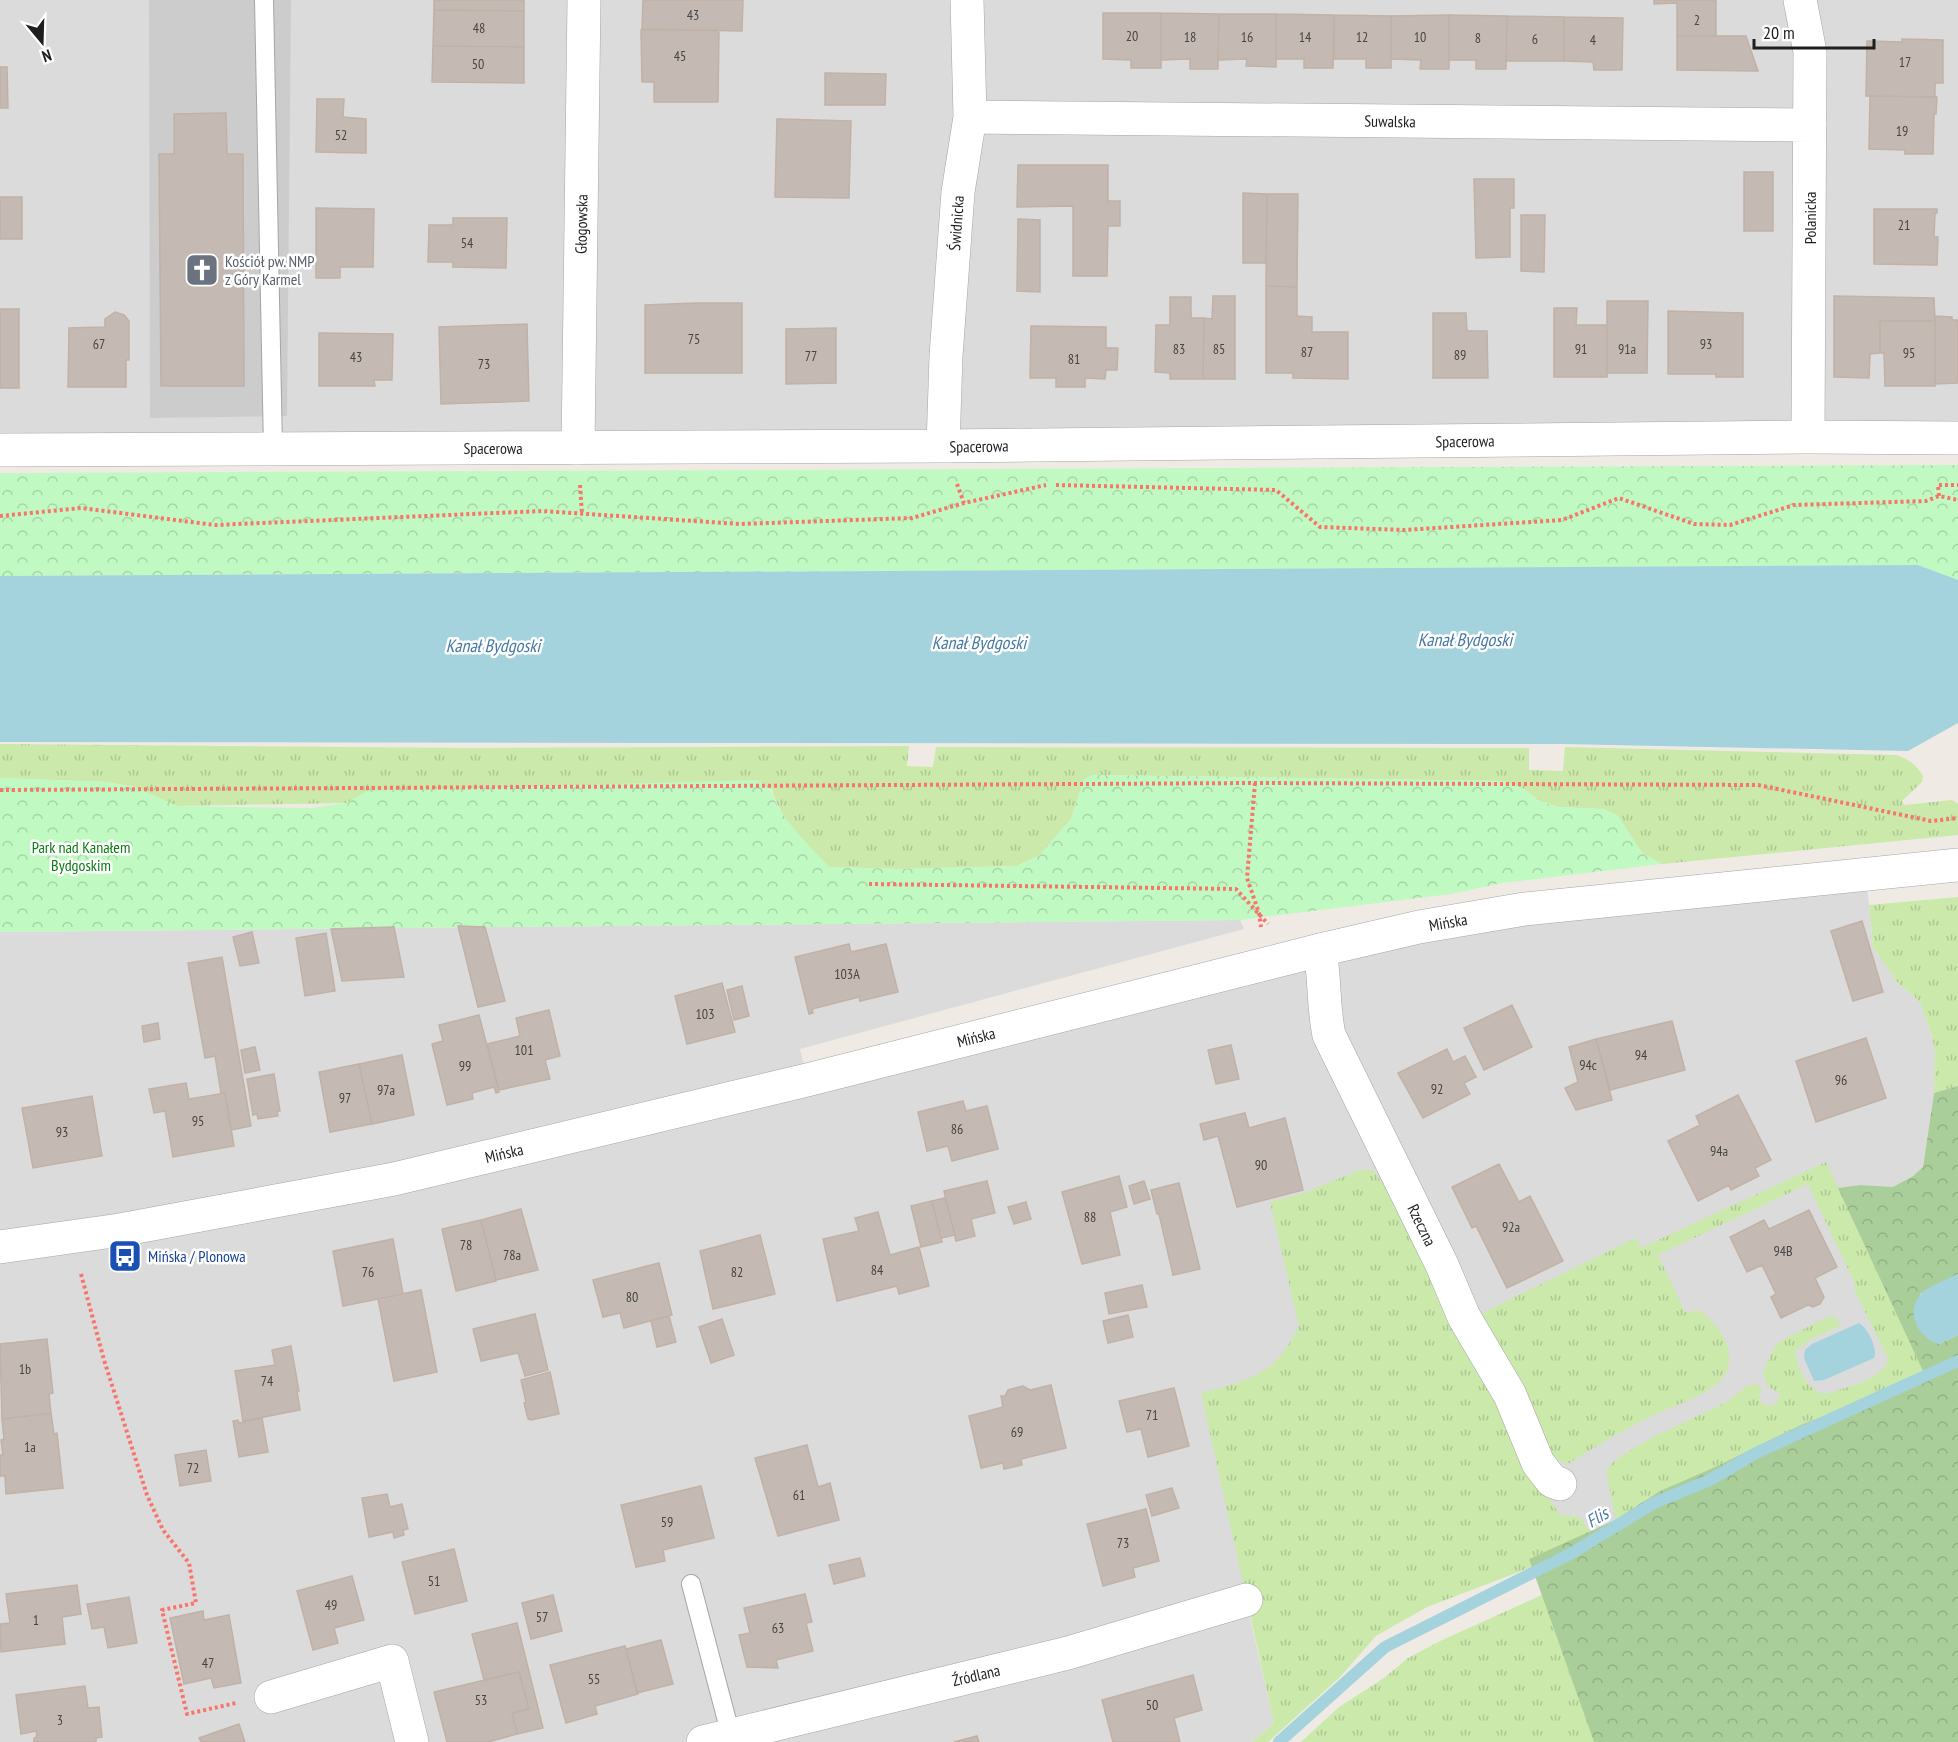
<svg xmlns="http://www.w3.org/2000/svg" width="1958" height="1742" font-family="'PT Sans Narrow',sans-serif">
<defs>
<pattern id="grass-tufts" width="24" height="20" patternUnits="userSpaceOnUse" patternTransform="scale(1.5)"><rect width="24" height="20" fill="#cbe9aa"/><path d="M3 7l-1-3M5 7V3M7 7l1-3M15 17l-1-3M17 17v-4M19 17l1-3" fill="none" stroke="#aec792"/></pattern>
<pattern id="forest-crowns" width="20" height="18" patternUnits="userSpaceOnUse" patternTransform="scale(1.5)"><rect width="20" height="18" fill="#aace99"/><path d="M2 6a3 3 0 1 1 6 0M12 15a3 3 0 1 1 6 0" fill="none" stroke="#92b083"/></pattern>
<pattern id="park-crowns" width="20" height="18" patternUnits="userSpaceOnUse" patternTransform="scale(1.5)"><rect width="20" height="18" fill="#c1f9c3"/><path d="M2 6a3 3 0 1 1 6 0M12 15a3 3 0 1 1 6 0" fill="none" stroke="#a5d5a7"/></pattern>
</defs>
<rect width="100%" height="100%" fill="#efebe4"/>
<path fill="#dcdbdb" d="M0 0H1958V438L0 450Z
M1866 875 1873 947 1896 981 1920 1002 1932 1035 1935 1052 1934 1093 1923 1167 1913 1176 1893 1187 1861 1185 1923 1370 1660 1491 1615 1520 1529 1559 1246 1600 1274 1723 1252 1742H0V932L1240 920 1244 929 800 1049 807 1079 1320 950Z"/>
<path fill="#ccc" d="M149 0H291L287 416 150 418Z"/>
<path fill="url(#grass-tufts)" d="M0 744 476 748 909 746 907 766 933 767 936 747 1529 748V770L1563 771 1565 747 1896 755C1907 758 1918 766 1923 776L1922 782 1902 801 1904 805 1952 800 1958 804V835L1662 864 1642 853 1617 815 1603 809 1557 807 1538 800 1524 789 1504 781 1092 775 1084 780 1071 819 1040 855 1017 866 901 869 829 867C807 844 780 821 772 789L368 791 346 803 177 806 134 787 108 782 0 778Z
M1958 897V1086L1934 1093 1935 1052 1932 1035 1920 1002 1896 981 1873 947 1869 905Z
M1826 1162 1923 1370 1858 1403 1803 1424 1715 1467 1660 1491 1616 1520 1607 1477V1470L1611 1464C1645 1437 1688 1422 1726 1402 1738 1396 1744 1383 1757 1384L1762 1389 1759 1394 1761 1402 1767 1406 1776 1404 1780 1396 1779 1393 1767 1386 1763 1372 1775 1346 1784 1339 1830 1316 1834 1317 1841 1324 1838 1327 1811 1339 1795 1351C1797 1368 1807 1391 1825 1394 1844 1388 1881 1381 1888 1360L1885 1353 1853 1287 1856 1286 1808 1184 1658 1255 1685 1312 1699 1310C1720 1324 1742 1358 1721 1380 1708 1395 1671 1407 1652 1416 1623 1430 1595 1446 1568 1464L1553 1457 1482 1313 1636 1238 1641 1248Z
M1360 1170H1373C1387 1187 1392 1206 1405 1223L1473 1349 1536 1487 1549 1498 1560 1515 1580 1517 1590 1533 1529 1559 1532 1567 1427 1607 1376 1636 1340 1677 1268 1742H1252L1274 1723 1201 1393C1251 1380 1275 1375 1299 1326L1270 1202 1304 1193Z
M1542 1595 1594 1742H1301L1339 1707 1384 1678 1408 1658 1440 1641Z"/>
<path fill="url(#forest-crowns)" d="M1958 1086V1274L1920 1294 1939 1344 1958 1335V1742H1594L1529 1559 1615 1520 1660 1491 1715 1467 1803 1424 1858 1403 1923 1371 1838 1188 1861 1185 1893 1187 1913 1176 1923 1167 1934 1093Z"/>
<path fill="url(#park-crowns)" d="M1958 465V580L1918 565 0 576V473Z
M1092 775 1504 781 1524 789 1538 800 1556 807 1603 809 1617 815 1642 853 1662 864 1502 883 1451 894 1240 920 0 932V778L108 782 134 787 177 806 312 808 346 803 367 791 757 780C780 794 769 795 782 813 796 833 813 850 829 867L901 869 1017 866 1040 855 1071 819 1084 780Z"/>
<path fill="#a4d2dd" d="M1918 565 1958 580V723L1908 751 1563 744 0 742V576Z
M1958 1274V1335L1939 1344C1919 1338 1905 1314 1920 1295 1925 1288 1949 1278 1958 1274Z
M1859 1323C1868 1328 1878 1349 1874 1358L1824 1380 1814 1381 1804 1358 1805 1350 1812 1344Z"/>
<g fill="none" stroke-linecap="round" stroke-linejoin="round">
<path stroke="#a4d2dd" stroke-width="12" d="M1279 1742 1385 1647 1572 1553 1654 1503 1710 1480 1756 1453 1958 1361"/>
</g>
<path fill="#c4bab3" stroke="#c1b1a6" stroke-width="1.5" d="M434 0H524V11L434 10Z
M643 0H743L742 31 642 29Z
M1654 0H1716V36H1677V3L1654 4Z
M434 10 524 11V47L433 46Z
M1103 13H1161V68H1131V60L1103 59Z
M1161 13 1219 14 1218 69H1190V59L1161 60Z
M1219 14H1276V67L1246 66 1247 59 1218 60Z
M1276 14 1334 15 1333 68H1304V59H1276Z
M1334 15 1391 16V68H1366V59H1334Z
M1449 15V69H1420L1421 60 1391 59V16Z
M1449 15 1507 16 1506 69H1476V60H1449Z
M1507 16 1564 17V61H1506Z
M1564 17 1623 18 1622 70H1594L1593 62 1564 61Z
M641 30H719L718 102H654V82H642Z
M1677 36H1746L1758 71 1677 70Z
M1902 39 1943 40V83H1935V97L1866 96 1867 41 1902 42Z
M433 46 524 47V83L432 82Z
M0 67H7L8 108H0Z
M825 73 886 74 885 105H825Z
M1870 96 1937 97 1936 114H1934L1933 154H1905V150L1869 149Z
M317 99H344L343 117 366 119V153L316 152Z
M226 113 227 154H243L244 386H161L159 154H174V114Z
M777 119 851 121 849 198 775 197Z
M1018 165H1108V201H1120V226H1108L1107 276H1073V206L1017 207Z
M1744 172H1773V231H1744Z
M1474 179H1514V208H1510V257L1476 258Z
M1243 193 1267 194 1266 263H1243Z
M1267 194H1298L1297 287 1266 286Z
M0 197H22V239H0Z
M316 208 374 209 373 267H340V278H316Z
M1874 209H1937V213H1935L1934 237H1938L1937 265 1874 264Z
M1521 215H1545L1544 272 1521 271Z
M453 218H507L506 268 453 267V262H428L429 225H453Z
M1018 219 1040 220V292L1017 291Z
M1266 286 1297 287V316L1312 317V332H1348V379L1293 378V373H1266Z
M1213 296H1235V379H1203L1204 318 1212 319Z
M1834 296 1934 298 1935 321H1880V353L1870 354 1869 378 1834 377Z
M1170 297H1191V318H1204L1203 379H1170V373L1155 372 1156 325H1170Z
M1607 301H1648L1647 373H1607Z
M697 303H742V373H645V305Z
M1554 308H1577L1576 325H1607V377H1554Z
M0 309H19V388H0Z
M1668 311 1743 313V377H1716V374H1668Z
M115 312 124 315 129 321V360H126V387H68L69 328 105 327V319Z
M1433 313H1466L1467 331H1487L1488 378H1433Z
M1935 316 1952 317V320H1958V383L1935 384Z
M1880 321H1935V386H1885L1884 353H1880Z
M527 324 529 401 441 404 439 327Z
M1031 326 1106 327V348H1118L1117 370H1106L1105 379 1085 378V387H1056V378H1030Z
M836 328V383L786 384V329Z
M319 333 393 334 392 380H374L375 386H319Z
M1862 921 1883 992 1853 1001 1831 931Z
M458 926 485 927 505 1001 478 1007Z
M394 927 404 977 342 981 331 929Z
M252 932 259 963 240 966 233 937Z
M326 933 335 991 305 996 296 938Z
M849 944 851 952 886 944 898 992 860 1001 859 997 812 1009 813 1013 809 1014 795 957Z
M222 957 251 1126 231 1130 225 1093H221L215 1056 205 1058 188 963Z
M722 983 735 1032 687 1044 675 996Z
M742 986 749 1016 734 1020 727 990Z
M1512 1005 1532 1047 1484 1070 1464 1028Z
M549 1010 560 1056 545 1060 550 1079 499 1090 487 1044 520 1036 516 1018Z
M479 1015 499 1092 496 1093 494 1087 472 1093 473 1099 447 1105 432 1044 443 1041 439 1025Z
M1672 1021 1685 1070 1610 1090 1596 1039Z
M158 1023 160 1039 144 1042 142 1026Z
M1866 1038 1886 1098 1816 1122 1796 1061Z
M1596 1039 1612 1100 1576 1110 1565 1088 1578 1082 1569 1047Z
M1231 1045 1239 1079 1216 1084 1208 1050Z
M255 1047 260 1070 245 1073 241 1050Z
M1447 1049 1453 1062 1465 1056 1476 1077 1464 1083 1470 1094 1423 1118 1398 1073Z
M402 1055 414 1115 372 1124 359 1064Z
M359 1064 372 1124 330 1132 319 1072Z
M274 1074 280 1111H277L278 1116 258 1119 257 1114 253 1115 247 1079Z
M186 1083 189 1099 225 1093 234 1146 173 1157 165 1111 154 1113 149 1089Z
M1738 1095 1771 1160 1755 1168 1759 1176 1731 1190 1729 1185 1698 1201 1668 1141 1700 1125 1696 1116Z
M92 1096 102 1156 33 1168 22 1108Z
M963 1101 966 1111 987 1106 998 1149 952 1161 948 1146 927 1151 918 1112Z
M1245 1113 1249 1128 1285 1118 1303 1190 1237 1207 1218 1136 1204 1140 1200 1124Z
M1499 1164 1519 1202 1530 1196 1563 1261 1507 1288 1476 1226 1472 1228 1452 1187Z
M1119 1176 1127 1207 1110 1212 1120 1255 1082 1264 1062 1192Z
M987 1181 995 1213 971 1219 975 1236 956 1241 944 1191Z
M1144 1181 1150 1199 1134 1204 1129 1186Z
M1179 1183 1200 1269 1173 1275 1159 1214H1157L1151 1190Z
M945 1198 955 1235 941 1238 932 1201Z
M932 1201 942 1242 921 1247 911 1206Z
M1026 1202 1031 1219 1014 1224 1008 1207Z
M521 1209 538 1270 496 1280 481 1220Z
M1809 1210 1837 1267 1815 1278 1824 1297 1820 1304 1813 1307 1808 1305 1781 1318 1771 1297 1776 1294 1762 1265 1747 1272 1730 1237 1764 1220 1769 1229Z
M878 1212 890 1255 919 1247 929 1286 899 1294 897 1286 837 1301 823 1239 859 1231 855 1218Z
M481 1220 496 1281 456 1291 442 1229Z
M760 1235 775 1294 713 1309 700 1251Z
M393 1239 403 1294 343 1306 333 1251Z
M659 1263 672 1315 624 1328 620 1313 603 1317 593 1280Z
M1142 1285 1147 1307 1109 1314 1105 1293Z
M421 1290 437 1372 394 1381 378 1299Z
M535 1314 548 1370 525 1376 518 1353 481 1361 473 1329Z
M1128 1315 1133 1337 1108 1343 1103 1321Z
M669 1316 676 1342 657 1347 651 1321Z
M722 1319 734 1355 711 1363 699 1327Z
M47 1339 53 1393 49 1394 51 1413 2 1419 0 1344Z
M291 1346 299 1391H297L300 1410 243 1421 235 1371 275 1365 272 1350Z
M550 1372 559 1414 531 1420 528 1419 524 1403 526 1402 521 1380Z
M1051 1385 1066 1448 1021 1459 1022 1465 1004 1469 1003 1463 981 1468 969 1416 1003 1407 1001 1396H1005L1008 1390 1023 1386 1030 1390Z
M1174 1388 1189 1446 1148 1457 1141 1429 1127 1432 1119 1401Z
M51 1413 54 1434 57 1433 63 1488 6 1494 5 1476H0V1455H3L1 1440 4 1439 2 1419Z
M262 1418 268 1452 239 1457 233 1421 238 1420 239 1423Z
M807 1445 818 1487 830 1483 839 1520 778 1536 755 1458Z
M206 1450 211 1481 180 1486 175 1455Z
M701 1486 714 1538 663 1550 665 1561 636 1567 621 1505Z
M1172 1488 1179 1508 1152 1516 1146 1495Z
M387 1494 390 1507 402 1504 408 1529 403 1530 404 1535 394 1538 393 1532 369 1537 362 1498Z
M1146 1509 1159 1561 1133 1568 1135 1577 1103 1586 1087 1524Z
M454 1549 467 1601 415 1614 402 1562Z
M860 1558 865 1576 834 1584 829 1565Z
M352 1576 364 1620 334 1628 338 1643 313 1650 297 1591Z
M77 1585 81 1614 62 1617 65 1644 1 1652 0 1624 10 1623 6 1594Z
M805 1594 812 1622 806 1623 813 1651 776 1660 778 1668 747 1667 739 1635 750 1633 744 1608Z
M553 1595 562 1631 531 1639 522 1603Z
M129 1597 137 1643 108 1648 104 1627 92 1629 87 1604Z
M203 1611 204 1620 229 1615 241 1683 214 1688 211 1678 184 1684 170 1618Z
M517 1623 543 1728 517 1734 512 1713 529 1709 519 1672 484 1680 472 1634Z
M661 1640 673 1684 637 1693 626 1649Z
M625 1646 638 1694 595 1706 597 1714 566 1723 550 1665Z
M519 1672 529 1709 512 1713 517 1734 488 1742H447L434 1692Z
M1193 1675 1202 1710 1174 1718 1180 1742H1113L1102 1700Z
M85 1686 88 1708 99 1707 102 1737 96 1738V1742H34V1738L37 1737 36 1731 21 1734 16 1695Z
M239 1724 245 1742H201L199 1738Z
M977 1736 979 1742H954Z"/>
<g fill="none" stroke-linecap="round" stroke-linejoin="round">
<g stroke="#a5a5a5" stroke-width="20">
<path id="service" d="M264 0 273 449
M691 1584 731 1736"/>
</g>
<g stroke="#a5a5a5" stroke-width="34">
<path id="minor" d="M1800 0 1810 52 1808 437
M970 117 1810 125
M943 446 946 356 958 192 970 117 967 0
M578 448 584 0
M0 450 943 446 1808 437 1958 438
M1320 950C1325 978 1323 1007 1329 1035L1442 1265 1464 1317 1510 1395 1538 1463 1552 1481 1560 1484
M271 1697 392 1661 412 1742
M703 1742 1068 1653 1246 1600"/>
</g>
<g stroke="#a5a5a5" stroke-width="34">
<path id="tertiary" d="M0 1247 120 1230 394 1179 807 1080 1320 950 1419 927 1524 909 1958 865"/>
</g>
<path stroke="#f9746b" stroke-width="4" stroke-dasharray="3 3" stroke-linecap="butt" d="M957 484 964 503
M580 485 582 514
M1056 485 1276 490 1320 527 1404 530 1562 520 1619 498 1694 524 1730 525 1794 505 1926 501 1939 496 1958 500
M1939 496 1938 485H1958
M0 516 81 508 215 525 542 511 740 524 912 518 964 503 1046 485
M1255 783 1247 878 1259 913 1261 927
M0 790 1255 783 1758 785 1931 821 1958 818
M869 884 1236 889 1268 924
M81 1274 104 1360 147 1495 163 1530 189 1563 196 1603 162 1610 187 1714 236 1703"/>
<use href="#service" stroke="#fff" stroke-width="18"/>
<use href="#minor" stroke="#fff" stroke-width="33"/>
<use href="#tertiary" stroke="#fff" stroke-width="33"/>
</g>
<defs>
<g id="church-square" transform="scale(1.725)"><rect x="-9" y="-9" width="18" height="18" rx="4" fill="#6b7280" stroke="#fff"/><path d="M-1.2-6h2.4v3.5h3.3v2.4h-3.3V6h-2.4V-.1h-3.3v-2.4h3.3Z" fill="#fff"/></g>
<g id="bus-square" transform="scale(1.725)"><rect x="-9" y="-9" width="18" height="18" rx="4" fill="#1a4fb4" stroke="#fff"/><path d="M-5-6H5V4H4V6H2V4H-2V6H-4V4H-5ZM-3.5-4V0h7V-4ZM-3.5 1.2v1.5H-2V1.2ZM2 1.2v1.5H3.5V1.2Z" fill="#fff"/></g>
</defs>
<g fill-rule="evenodd">
<use href="#church-square" x="202" y="270"/>
<use href="#bus-square" x="125" y="1256"/>
</g>
<g text-anchor="middle" dominant-baseline="central" stroke-width="5" stroke-linejoin="round" paint-order="stroke">
<g font-size="14" fill="#484543">
<text x="693" y="15">43</text>
<text x="1697" y="20">2</text>
<text x="479" y="28">48</text>
<text x="1132" y="36">20</text>
<text x="1190" y="37">18</text>
<text x="1247" y="37">16</text>
<text x="1305" y="37">14</text>
<text x="1362" y="37">12</text>
<text x="1420" y="37">10</text>
<text x="1478" y="38">8</text>
<text x="1535" y="39">6</text>
<text x="1593" y="40">4</text>
<text x="680" y="56">45</text>
<text x="1905" y="62">17</text>
<text x="478" y="64">50</text>
<text x="1902" y="131">19</text>
<text x="341" y="135">52</text>
<text x="1904" y="225">21</text>
<text x="467" y="243">54</text>
<text x="694" y="339">75</text>
<text x="99" y="344">67</text>
<text x="1706" y="344">93</text>
<text x="1179" y="349">83</text>
<text x="1219" y="349">85</text>
<text x="1581" y="349">91</text>
<text x="1627" y="349">91a</text>
<text x="1307" y="352">87</text>
<text x="1909" y="353">95</text>
<text x="1460" y="355">89</text>
<text x="811" y="356">77</text>
<text x="356" y="357">43</text>
<text x="1074" y="359">81</text>
<text x="484" y="364">73</text>
<text x="847" y="974">103A</text>
<text x="705" y="1014">103</text>
<text x="524" y="1050">101</text>
<text x="1641" y="1055">94</text>
<text x="1588" y="1065">94c</text>
<text x="465" y="1066">99</text>
<text x="1841" y="1080">96</text>
<text x="1437" y="1089">92</text>
<text x="386" y="1090">97a</text>
<text x="345" y="1098">97</text>
<text x="198" y="1121">95</text>
<text x="957" y="1129">86</text>
<text x="62" y="1132">93</text>
<text x="1719" y="1151">94a</text>
<text x="1261" y="1165">90</text>
<text x="1090" y="1217">88</text>
<text x="1511" y="1227">92a</text>
<text x="466" y="1245">78</text>
<text x="1783" y="1251">94B</text>
<text x="512" y="1255">78a</text>
<text x="877" y="1270">84</text>
<text x="368" y="1272">76</text>
<text x="737" y="1272">82</text>
<text x="632" y="1297">80</text>
<text x="25" y="1369">1b</text>
<text x="267" y="1381">74</text>
<text x="1152" y="1415">71</text>
<text x="1017" y="1432">69</text>
<text x="30" y="1447">1a</text>
<text x="193" y="1468">72</text>
<text x="799" y="1495">61</text>
<text x="667" y="1522">59</text>
<text x="1123" y="1543">73</text>
<text x="434" y="1581">51</text>
<text x="331" y="1605">49</text>
<text x="542" y="1617">57</text>
<text x="36" y="1620">1</text>
<text x="778" y="1628">63</text>
<text x="208" y="1663">47</text>
<text x="594" y="1679">55</text>
<text x="481" y="1700">53</text>
<text x="1152" y="1705">50</text>
<text x="60" y="1720">3</text>
</g>
<g font-size="16" fill="#1e1e1e" stroke="#fff">
<text transform="translate(1390 121) rotate(1)">Suwalska</text>
<text transform="translate(1810 218) rotate(-90)">Polanicka</text>
<text transform="translate(956 223) rotate(-86)">Świdnicka</text>
<text transform="translate(581 224) rotate(-89)">Głogowska</text>
<text transform="translate(1465 441) rotate(-1)">Spacerowa</text>
<text transform="translate(979 446) rotate(-1)">Spacerowa</text>
<text x="493" y="448">Spacerowa</text>
<text transform="translate(1448 922) rotate(-10)">Mińska</text>
<text transform="translate(976 1037) rotate(-14)">Mińska</text>
<text transform="translate(504 1153) rotate(-13)">Mińska</text>
<text transform="translate(1422 1225) rotate(64)">Rzeczna</text>
<text transform="translate(976 1675) rotate(-13)">Źródlana</text>
</g>
<g font-size="16" fill="#5b616d" stroke="#fff" text-anchor="start">
<text x="225" y="261">Kościół pw. NMP<tspan x="225" dy="18">z Góry Karmel</tspan></text>
</g>
<g font-size="16" fill="#0c7c11" stroke="#fff">
<text x="81" y="847">Park nad Kanałem<tspan x="81" dy="18">Bydgoskim</tspan></text>
</g>
<g font-size="16" fill="#164399" stroke="#fff" text-anchor="start">
<text x="148" y="1256">Mińska / Plonowa</text>
</g>
<g font-size="18" font-style="italic" fill="#477aa5" stroke="#fff">
<text x="1465" y="639">Kanał Bydgoski</text>
<text x="979" y="642">Kanał Bydgoski</text>
<text x="493" y="645">Kanał Bydgoski</text>
<text transform="translate(1597 1517) rotate(-31)">Flis</text>
</g>
</g>
<g transform="translate(42 42) rotate(161)" stroke="#ffffff" stroke-width="4.5" paint-order="stroke">
<path d="M0-4.5L10 22L0 15L-10 22Z" fill="#1e1e1e"/>
<text y="-9" font-size="16" font-weight="bold" text-anchor="middle" fill="#1e1e1e">N</text>
</g>
<path d="M1754 39v9h120v-9" fill="none" stroke="#1e1e1e" stroke-width="3"/>
<text x="1763" y="39" font-size="18" fill="#1e1e1e" stroke="#ffffff" stroke-width="4.5" paint-order="stroke">20 m</text>
</svg>
